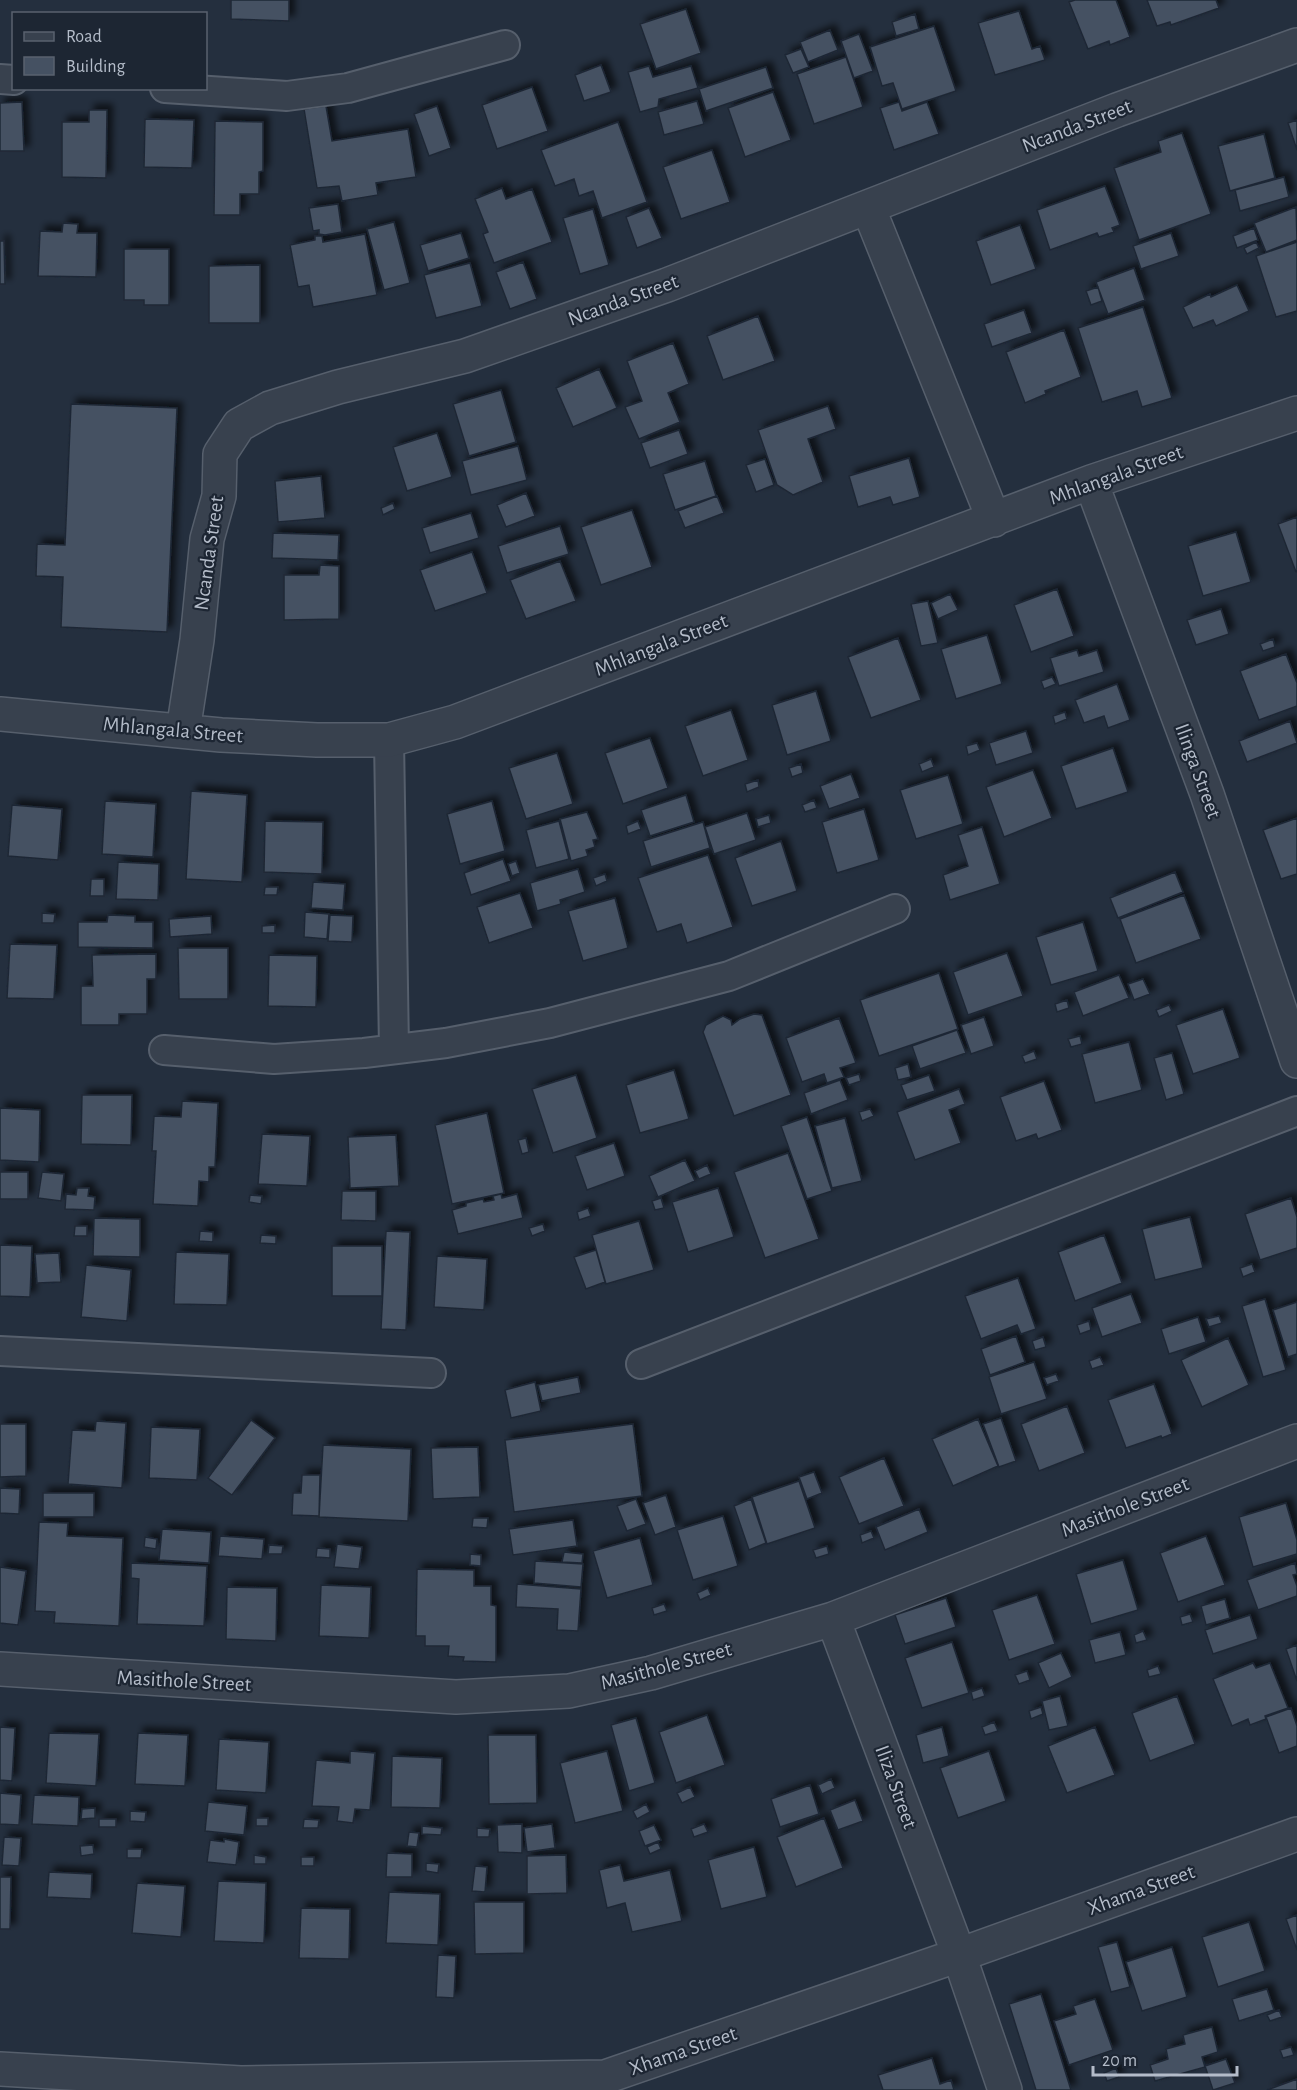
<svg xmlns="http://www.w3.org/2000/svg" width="1297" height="2090" font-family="'Alegreya Sans',sans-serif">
<defs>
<filter id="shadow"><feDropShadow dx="5.5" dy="-5.5" stdDeviation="3" flood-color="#0009"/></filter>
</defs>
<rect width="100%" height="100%" fill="#242f3e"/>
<path fill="#455162" stroke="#1f2835" stroke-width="1.5" filter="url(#shadow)" d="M231 0H289V21L231 19Z
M1075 0H1116L1130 37 1110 45 1109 41 1088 49 1069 2Z
M1147 0H1216L1219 8 1171 25 1170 22 1157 26Z
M686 9 701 53 656 69 640 24Z
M1019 11 1032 49 1040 46 1045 60 995 75 978 23Z
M915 14 919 29 896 36 892 22Z
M934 26 956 91 902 109 893 83 882 86 870 47Z
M830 30 838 50 808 62 800 42Z
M859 34 873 71 854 78 841 41Z
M801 49 809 67 793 73 785 55Z
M846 57 863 107 814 124 797 74Z
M601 65 611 92 584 101 575 75Z
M649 66 653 77 691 66 698 88 659 99 658 107 640 112 628 72Z
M766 67 773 88 706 111 699 89Z
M532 87 548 131 497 149 482 105Z
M773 92 791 140 745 157 728 108Z
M697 101 704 124 664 135 658 112Z
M22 102 24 151H0V103Z
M899 102 902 111 927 102 939 134 894 150 880 108Z
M326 106 332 141 408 129 416 177 376 183 378 195 342 201 339 186 317 188 304 109Z
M437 106 451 148 429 156 414 114Z
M89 110H107L106 178 62 177V122H89Z
M145 119 194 120 192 168 144 167Z
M1297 120V150L1288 123Z
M215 121 263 122V171L259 172V194H240V215H214Z
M618 122 647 202 602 218 593 191 579 196 574 179 555 186 541 150Z
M1182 133 1211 214 1139 240 1114 168 1161 152 1158 141Z
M1264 134 1275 178 1230 191 1218 146Z
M712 150 730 202 681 219 663 167Z
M1284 177 1289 197 1240 211 1235 190Z
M1105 186 1120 225 1112 228 1114 232 1099 237 1097 233 1050 250 1037 210Z
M502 188 506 199 532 189 552 242 494 263 483 234 488 232 475 199Z
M338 204 342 232 325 235 319 234V230L313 231 309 208Z
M1296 207 1297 240 1266 252 1254 223Z
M649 208 662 238 637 248 626 217Z
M593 209 609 265 580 274 563 218Z
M394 222 410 283 384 290 367 229Z
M63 223 78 224 77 233H97L96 277 38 276 40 231 62 232Z
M1020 225 1036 269 991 285 976 241Z
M1254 228 1258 240 1237 248 1233 236Z
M461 233 469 258 428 271 420 245Z
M1171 233 1179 256 1141 269 1133 246Z
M365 234 377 295 313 307 309 285 298 287 290 245 315 240V236H322L323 242Z
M0 241H4L5 284H0Z
M1256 242 1259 248 1247 254 1244 248Z
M1297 242V311L1276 317 1256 256Z
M124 249H169V305H144V300H124Z
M523 262 537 299 510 309 496 272Z
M470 263 482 306 436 318 424 275Z
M260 265V323H209V266Z
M1134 268 1145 300 1108 314 1096 282Z
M1237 285 1249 311 1216 326 1213 320 1193 328 1183 307 1210 294 1211 297Z
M1098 287 1102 301 1091 305 1086 291Z
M1143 307 1172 398 1142 407 1137 391 1102 402 1078 328Z
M1024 310 1032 333 992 347 984 324Z
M758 316 775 361 723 380 707 336Z
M1064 330 1081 377 1045 391 1046 394 1025 403 1006 352Z
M673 343 689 384 668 393 680 422 639 439 625 407 642 401 627 361Z
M599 369 617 408 573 427 556 388Z
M501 390 516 442 469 456 453 404Z
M71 404 177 408 167 632 61 627 63 577 36 576 37 544 65 545Z
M828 406 836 429 808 439 823 482 793 495 777 485 758 430Z
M679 430 688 454 650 468 641 443Z
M437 433 452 477 407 491 393 447Z
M518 446 527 480 471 495 462 461Z
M909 458 920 497 893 505 890 497 858 507 849 476Z
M765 459 774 485 756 492 746 465Z
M705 461 716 496 675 510 663 474Z
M321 476 325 518 278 522 275 481Z
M526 493 535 516 506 527 497 505Z
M717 496 724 513 685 528 678 511Z
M393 503 395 509 383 515 381 508Z
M632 510 652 567 601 585 581 527Z
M471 513 479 538 430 553 422 528Z
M1297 517V572H1296L1278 524Z
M560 526 569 554 507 573 498 546Z
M1236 532 1251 582 1203 596 1188 546Z
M273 533 339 535 338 560 272 558Z
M472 552 487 593 435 611 420 570Z
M560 561 576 601 526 619 510 580Z
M320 565 339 566V619L284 620V575H319Z
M1057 589 1074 636 1031 652 1014 605Z
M950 594 958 610 938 619 931 603Z
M928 601 938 643 921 646 911 604Z
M1221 609 1229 634 1196 645 1187 620Z
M987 635 1002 684 956 699 941 649Z
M898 638 921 700 871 718 848 657Z
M1273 639 1275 647 1263 651 1260 644Z
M1077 650 1079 656 1097 650 1104 672 1059 686 1050 658Z
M1286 654 1297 683V706L1259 720 1240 671Z
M1052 677 1056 684 1044 689 1041 681Z
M1117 684 1130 720 1108 728 1104 716 1084 723 1075 700Z
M816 691 831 741 787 755 772 705Z
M731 710 748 760 703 776 685 726Z
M1065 712 1067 719 1055 724 1053 716Z
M1290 721 1297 743 1247 762 1239 741Z
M1026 731 1033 753 996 765 989 743Z
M650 738 668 788 623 804 605 753Z
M977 743 980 750 968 755 966 746Z
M1113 748 1128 792 1076 809 1061 766Z
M557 753 573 804 526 819 509 768Z
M931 759 934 767 922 772 919 764Z
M801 764 803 773 792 777 789 768Z
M1033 770 1052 818 1004 837 986 787Z
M851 774 860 798 829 809 820 786Z
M948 775 963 824 916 839 900 790Z
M758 780 759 787 747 792 745 784Z
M191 791 247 795 242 882 186 879Z
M686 795 694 822 650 836 641 810Z
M814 800 817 808 805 812 802 805Z
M105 801 156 804 153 857 102 854Z
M492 801 505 851 460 864 447 814Z
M12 805 62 809 58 860 8 856Z
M864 809 879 860 837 873 822 822Z
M587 812 598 839 593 840 595 847 586 850 588 856 571 861 560 819Z
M747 813 756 840 714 854 705 827Z
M769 815 771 823 758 827 756 819Z
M1297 818V874L1281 879 1263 830Z
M265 821 323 822 322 874 264 872Z
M559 821 569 859 536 868 526 830Z
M638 821 641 829 628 834 626 826Z
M703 822 710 848 651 867 643 841Z
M982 827 1000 884 950 900 943 875 968 866 958 835Z
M781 841 797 891 752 906 735 858Z
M708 855 733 927 687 943 681 924 657 932 638 878Z
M503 859 511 881 471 895 464 873Z
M516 861 520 873 512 876 508 864Z
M118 862 159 864 158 900 116 899Z
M578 869 585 892 560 900 561 904 537 911 530 883Z
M1175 872 1183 892 1118 918 1110 898Z
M605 874 607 881 596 886 593 878Z
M91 879H104V896H90Z
M313 882 345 884 343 910 311 908Z
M265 887H278L277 895H264Z
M520 893 533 928 489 943 477 907Z
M1184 895 1201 939 1136 963 1120 919Z
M615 898 628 948 583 961 568 911Z
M305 912 329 914 327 939 304 937Z
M42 913 55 914 54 923H42Z
M108 915 135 916V922H153V948L78 947V922H107Z
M330 915 353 916 352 942 328 941Z
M211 916 212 934 170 937 169 919Z
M1083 922 1098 971 1051 985 1036 937Z
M275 925V933H262V926Z
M10 944 57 945 54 999 7 998Z
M178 948H228V999H179Z
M1007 953 1023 996 968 1015 953 972Z
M156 954V979H147V1014H119V1025H81V986H93L92 955Z
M269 955 317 956 316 1007 268 1006Z
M939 973 958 1029 879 1056 860 1000Z
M1119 975 1129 998 1083 1016 1074 992Z
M1143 979 1150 994 1134 1000 1128 984Z
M1067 1000 1069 1008 1057 1012 1055 1004Z
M1169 1005 1172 1011 1159 1017 1156 1010Z
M1223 1009 1240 1058 1193 1074 1176 1025Z
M754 1014 762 1015 791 1095 734 1116 703 1032 706 1025 723 1016 731 1020 732 1025 740 1019Z
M984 1017 994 1046 971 1054 961 1025Z
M839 1018 856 1063 840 1068 844 1077 827 1083 824 1074 802 1082 786 1038Z
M957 1030 966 1053 920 1069 912 1046Z
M1080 1036 1082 1044 1071 1047 1068 1039Z
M1129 1042 1142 1090 1095 1103 1082 1054Z
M1034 1051 1037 1059 1025 1063 1022 1056Z
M1172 1053 1184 1094 1166 1100 1154 1058Z
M908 1064 911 1077 898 1080 895 1068Z
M674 1070 689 1119 640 1133 626 1085Z
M859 1074 861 1081 849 1085 846 1078Z
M576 1075 597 1138 553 1153 532 1089Z
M929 1075 935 1091 907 1100 901 1085Z
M840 1080 848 1100 811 1114 804 1093Z
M1044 1081 1062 1130 1038 1139 1036 1134 1016 1141 1000 1097Z
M959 1089 965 1104 949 1110 961 1143 915 1160 897 1112Z
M82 1095H132L131 1145 81 1144Z
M182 1101 218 1103 215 1167H209V1182L199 1181 198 1206 153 1204 156 1151H152L154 1116 181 1117Z
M0 1108 40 1110 39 1162 0 1160Z
M870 1109 874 1116 862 1121 859 1112Z
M487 1113 504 1193 452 1204 435 1125Z
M807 1117 832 1191 807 1199 781 1126Z
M845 1118 862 1181 832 1188 815 1126Z
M262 1134 310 1136 307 1186 258 1184Z
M396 1135 399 1186 350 1188 348 1137Z
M526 1138 529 1152 522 1154 518 1140Z
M614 1143 625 1176 587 1190 575 1156Z
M788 1153 819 1239 765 1258 734 1172Z
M685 1160 695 1181 658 1197 649 1176Z
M707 1165 711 1174 699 1179 695 1171Z
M0 1172H28V1199H0Z
M42 1172 64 1174 61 1201 38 1198Z
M77 1188H89L88 1196 95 1197 94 1210 65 1209 66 1194 76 1195Z
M718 1188 734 1237 688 1252 672 1202Z
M342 1191H376V1221L341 1220Z
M501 1194 502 1198 517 1194 523 1218 458 1234 452 1210 466 1206V1203L483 1199 484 1202 494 1200 493 1196Z
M250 1195 262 1196 261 1204 249 1202Z
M661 1198 664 1208 655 1210 652 1201Z
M1291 1198 1297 1217V1248L1260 1260 1245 1214Z
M588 1208 591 1216 579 1220 577 1212Z
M1190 1217 1203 1268 1155 1280 1142 1229Z
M94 1218 140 1219V1257L93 1256Z
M639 1221 654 1270 606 1284 592 1235Z
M543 1224 545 1231 532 1236 529 1228Z
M75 1226H87V1236H74Z
M200 1231 213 1232V1242L199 1241Z
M386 1231 410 1232 406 1330 381 1329Z
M261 1235 276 1236V1244L260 1243Z
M1104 1235 1122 1283 1075 1301 1058 1252Z
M0 1245 32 1246 30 1297 0 1296Z
M332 1246H382V1296H332Z
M596 1250 605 1282 586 1289 574 1257Z
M176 1252 229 1254 227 1305 174 1304Z
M59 1253 61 1282 37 1283 35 1254Z
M437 1256 487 1259 484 1310 434 1307Z
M1252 1264 1255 1272 1243 1277 1240 1268Z
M86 1265 131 1270 127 1321 81 1317Z
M1018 1278 1036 1329 1021 1334 1017 1325 981 1339 965 1296Z
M1131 1294 1142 1323 1102 1337 1092 1308Z
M1265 1299 1286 1370 1263 1377 1242 1306Z
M1297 1302V1354L1288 1357 1273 1310Z
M1219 1316 1222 1323 1209 1327 1206 1319Z
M1198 1317 1206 1342 1169 1354 1161 1329Z
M1089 1321 1091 1330 1080 1334 1077 1325Z
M1016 1336 1025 1362 990 1375 981 1349Z
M1043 1337 1046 1347 1035 1350 1032 1341Z
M1228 1338 1249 1385 1202 1407 1181 1360Z
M1100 1357 1104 1365 1092 1369 1089 1361Z
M1034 1362 1047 1399 1001 1414 989 1377Z
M1056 1374 1059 1381 1047 1385 1044 1378Z
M578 1377 581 1393 542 1401 538 1385Z
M535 1382 541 1411 511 1418 505 1390Z
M1154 1384 1172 1434 1162 1438 1161 1436 1126 1448 1108 1400Z
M1067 1406 1085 1453 1039 1471 1021 1424Z
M1001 1418 1016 1461 999 1467 983 1424Z
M978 1419 998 1466 953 1486 932 1439Z
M251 1420 275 1438 232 1495 208 1478Z
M96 1421 126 1423 122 1488 68 1484 72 1430 95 1431Z
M0 1424H26V1476L0 1477Z
M633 1424 642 1496 514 1512 505 1440Z
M151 1427 200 1429 197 1480 149 1478Z
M323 1445 411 1449 408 1521 319 1517Z
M478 1447 480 1497 433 1499 431 1448Z
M884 1458 904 1506 859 1524 839 1477Z
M814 1472 822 1493 807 1499 799 1477Z
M302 1475H320L319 1516 292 1515 293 1493H301Z
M799 1481 815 1528 767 1544 752 1497Z
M0 1488 20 1489 19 1514 0 1513Z
M43 1493H94V1517H43Z
M666 1495 676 1527 655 1535 643 1503Z
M636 1499 646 1524 627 1531 617 1506Z
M751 1499 766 1543 749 1550 734 1506Z
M1286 1503 1297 1540V1554L1253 1567 1239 1517Z
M919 1509 928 1532 885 1550 876 1527Z
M723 1516 738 1566 693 1580 677 1530Z
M473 1518H488L487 1528 472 1527Z
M573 1520 577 1546 513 1555 509 1529Z
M39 1522 68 1523 67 1536 123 1538 119 1626 54 1623 55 1612 35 1611Z
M162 1529 211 1532 209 1563 159 1560Z
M871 1531 874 1538 862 1543 860 1535Z
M220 1536 264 1539 262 1559 218 1556Z
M1206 1536 1225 1585 1178 1602 1160 1553Z
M145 1537 157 1539 156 1549 144 1547Z
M640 1538 653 1585 607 1598 593 1551Z
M337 1544 362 1547 359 1569 334 1567Z
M269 1545 283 1546 282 1554H268Z
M827 1546 829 1554 816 1558 813 1550Z
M317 1548 330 1549V1558L316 1557Z
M564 1552 583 1554 582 1563 562 1562Z
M470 1554 481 1555V1566L470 1565Z
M1123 1560 1138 1610 1091 1624 1076 1574Z
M535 1561 583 1564 581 1587 534 1583Z
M131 1563 207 1566 204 1626 137 1624 139 1579 131 1578Z
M1295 1563 1297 1574 1293 1575 1297 1586V1596L1258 1610 1247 1580Z
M0 1567 26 1571 18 1625 0 1623Z
M417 1569 474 1570V1586H491V1605L496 1606V1662L463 1661 464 1657 448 1656 449 1646H425V1636H416Z
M517 1584 581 1589 578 1631 557 1630 558 1609 516 1607Z
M321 1585 371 1587 369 1638 319 1636Z
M227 1587 277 1588 276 1641 226 1639Z
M708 1588 711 1595 700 1600 697 1593Z
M1037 1595 1055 1644 1009 1660 992 1610Z
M946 1598 956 1627 905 1644 895 1615Z
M1225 1599 1230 1618 1206 1625 1201 1606Z
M664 1604 667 1611 654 1615 652 1608Z
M1190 1614 1193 1622 1182 1625 1180 1617Z
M1250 1615 1258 1639 1213 1654 1205 1630Z
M1143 1631 1147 1640 1136 1643 1134 1635Z
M1120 1632 1126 1655 1095 1663 1089 1640Z
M952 1642 969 1693 922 1708 905 1658Z
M1297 1645V1681L1286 1649Z
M1061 1653 1072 1677 1049 1688 1038 1663Z
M1253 1663 1256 1668 1270 1663 1288 1708 1265 1716 1266 1719 1250 1725 1248 1719 1232 1726 1213 1679Z
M1158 1666 1161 1674 1149 1677 1147 1670Z
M1027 1671 1030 1680 1019 1684 1015 1675Z
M982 1688 985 1696 973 1700 971 1692Z
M1060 1696 1068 1726 1049 1730 1042 1701Z
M1177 1696 1195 1744 1150 1761 1132 1713Z
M1041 1707 1043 1714 1031 1719 1029 1711Z
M1291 1708 1297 1726V1746L1279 1753 1266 1717Z
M707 1715 725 1765 676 1783 659 1732Z
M636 1718 655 1783 629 1791 611 1725Z
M994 1722 998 1731 985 1735 982 1727Z
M0 1727 15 1728 12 1781 0 1780Z
M942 1727 949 1756 923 1763 916 1735Z
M1095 1727 1115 1775 1067 1793 1048 1746Z
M49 1733 99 1734 96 1786 46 1783Z
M138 1733 188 1735 185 1786 135 1784Z
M488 1735H536L537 1803 489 1804Z
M219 1739 269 1742 266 1793 216 1790Z
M350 1751 375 1753 370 1810 355 1809 353 1823 337 1821 339 1807 312 1806 316 1760 350 1763Z
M607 1751 623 1811 575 1823 560 1763Z
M989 1751 1006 1801 958 1818 940 1768Z
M392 1756 442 1758 440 1808 391 1807Z
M831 1779 835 1788 822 1794 818 1785Z
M810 1785 819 1814 780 1827 771 1799Z
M690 1787 695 1797 682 1803 677 1793Z
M0 1793 21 1795 19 1825 0 1824Z
M34 1795 79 1797 78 1826 32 1824Z
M855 1800 863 1821 838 1830 830 1810Z
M208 1802 247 1806 244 1835 205 1831Z
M646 1804 650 1812 637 1819 633 1811Z
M95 1808V1818L81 1819 82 1809Z
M130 1811 146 1812 145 1822 130 1821Z
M256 1818H268V1826H256Z
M824 1818 843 1868 796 1887 777 1837Z
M99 1819H116V1827H99Z
M304 1819 319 1820 318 1828H303Z
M522 1824V1853L498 1852 497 1825Z
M552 1824 555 1848 527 1852 524 1828Z
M704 1824 708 1832 694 1837 691 1829Z
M654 1825 661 1840 645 1846 639 1831Z
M422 1826 442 1828 441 1835 422 1834Z
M477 1828 490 1829 489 1837H477Z
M409 1832 419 1833 417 1847 407 1846Z
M4 1837 21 1838 19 1866 2 1865Z
M224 1839 239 1842 236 1865 207 1862 210 1840 224 1842Z
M658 1842 661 1849 650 1854 647 1847Z
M93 1845 94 1854 81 1856 80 1846Z
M754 1847 767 1897 721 1909 708 1860Z
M127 1849H142L141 1858H127Z
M387 1853 412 1854V1877H386Z
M254 1855 266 1857V1864H254Z
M566 1855 567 1893 527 1894V1856Z
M301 1857H314V1866H301Z
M426 1863 439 1864 438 1873 426 1871Z
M620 1865 624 1881 670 1870 682 1921 632 1932 625 1903 607 1908 599 1870Z
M475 1866 487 1867 485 1892 472 1891Z
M49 1872 92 1874 91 1899 47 1897Z
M0 1877H11L10 1929H0Z
M218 1881 266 1883 264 1943 214 1941Z
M137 1883 185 1886 181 1937 132 1933Z
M389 1892 440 1894 438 1945 386 1943Z
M474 1902H524V1953L475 1954Z
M301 1908 350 1909 349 1959 299 1958Z
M1297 1915V1950L1286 1919Z
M1249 1922 1265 1971 1218 1987 1202 1937Z
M1117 1942 1130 1987 1111 1992 1098 1947Z
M1172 1947 1187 1997 1142 2011 1126 1962Z
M438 1955 456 1956 454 1998 436 1997Z
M1267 1989 1274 2010 1239 2021 1232 1999Z
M1041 1994 1071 2090H1036L1009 2004Z
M1095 1999 1113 2050 1069 2065 1054 2021 1076 2014 1073 2006Z
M1279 2010 1282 2017 1270 2021 1267 2015Z
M1212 2027 1218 2052 1202 2057 1205 2067 1155 2081 1150 2065 1168 2059 1166 2049 1185 2044 1183 2035Z
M1291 2047 1294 2055 1283 2058 1280 2050Z
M932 2058 940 2084 951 2080 954 2090H883L878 2075Z
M1226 2059 1235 2083 1213 2090 1205 2066Z
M1116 2068 1119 2077 1107 2081 1104 2073Z
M1297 2079V2090H1267Z"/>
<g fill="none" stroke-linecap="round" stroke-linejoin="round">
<g stroke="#565f6c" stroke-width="32">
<path id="service" d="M0 79 14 80
M165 88 287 96 348 88 505 45
M389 740 394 1049
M164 1050 274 1059 364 1053 446 1043 550 1023 729 976 895 909
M0 1351 431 1373
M641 1364 1297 1111"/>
</g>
<g stroke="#565f6c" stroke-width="36">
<path id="minor" d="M868 207 994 520
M1091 482 1207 794 1297 1061
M0 714 221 735 317 740H389L455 722 1091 482 1297 413
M183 731 197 640 207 539 219 496 220 454 239 425 270 408 338 387 465 356 667 285 1117 110 1297 45
M833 1619 959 1955 1005 2090
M0 1669 456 1697 569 1691 651 1673 833 1619 1297 1441
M0 2069 241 2083 605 2077 959 1955 1297 1834"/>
</g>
<use href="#service" stroke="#38414e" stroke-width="28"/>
<use href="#minor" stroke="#38414e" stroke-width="33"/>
</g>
<g text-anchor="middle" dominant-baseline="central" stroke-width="4.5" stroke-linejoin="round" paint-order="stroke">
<g font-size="21" fill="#b4bcc9" stroke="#1d2633">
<text transform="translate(1077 126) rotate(-21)">Ncanda Street</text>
<text transform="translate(623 300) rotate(-20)">Ncanda Street</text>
<text transform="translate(1116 475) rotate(-20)">Mhlangala Street</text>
<text transform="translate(209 553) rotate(-82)">Ncanda Street</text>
<text transform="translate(661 645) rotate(-21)">Mhlangala Street</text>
<text transform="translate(173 730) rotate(5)">Mhlangala Street</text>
<text transform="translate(1198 771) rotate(70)">Ilinga Street</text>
<text transform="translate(1125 1507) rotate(-21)">Masithole Street</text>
<text transform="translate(666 1666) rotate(-15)">Masithole Street</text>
<text transform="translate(184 1681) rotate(3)">Masithole Street</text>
<text transform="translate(896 1787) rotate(70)">Iliza Street</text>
<text transform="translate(1141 1890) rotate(-20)">Xhama Street</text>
<text transform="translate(683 2051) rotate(-19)">Xhama Street</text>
</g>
</g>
<rect x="12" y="12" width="195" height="78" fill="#1d2633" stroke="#59626f" stroke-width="1.5"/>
<rect x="24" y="32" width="30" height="9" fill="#38414e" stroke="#59626f" stroke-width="1.5"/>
<text x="66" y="42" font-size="18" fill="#b4bcc9">Road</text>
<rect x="24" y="57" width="30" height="18" fill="#455162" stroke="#59626f" stroke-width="1.5"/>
<text x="66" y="72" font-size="18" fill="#b4bcc9">Building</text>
<path d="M1093 2066v9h144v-9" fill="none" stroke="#b4bcc9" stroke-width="3"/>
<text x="1102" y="2066" font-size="18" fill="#b4bcc9" stroke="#1d2633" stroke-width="4.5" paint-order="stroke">20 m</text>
</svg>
